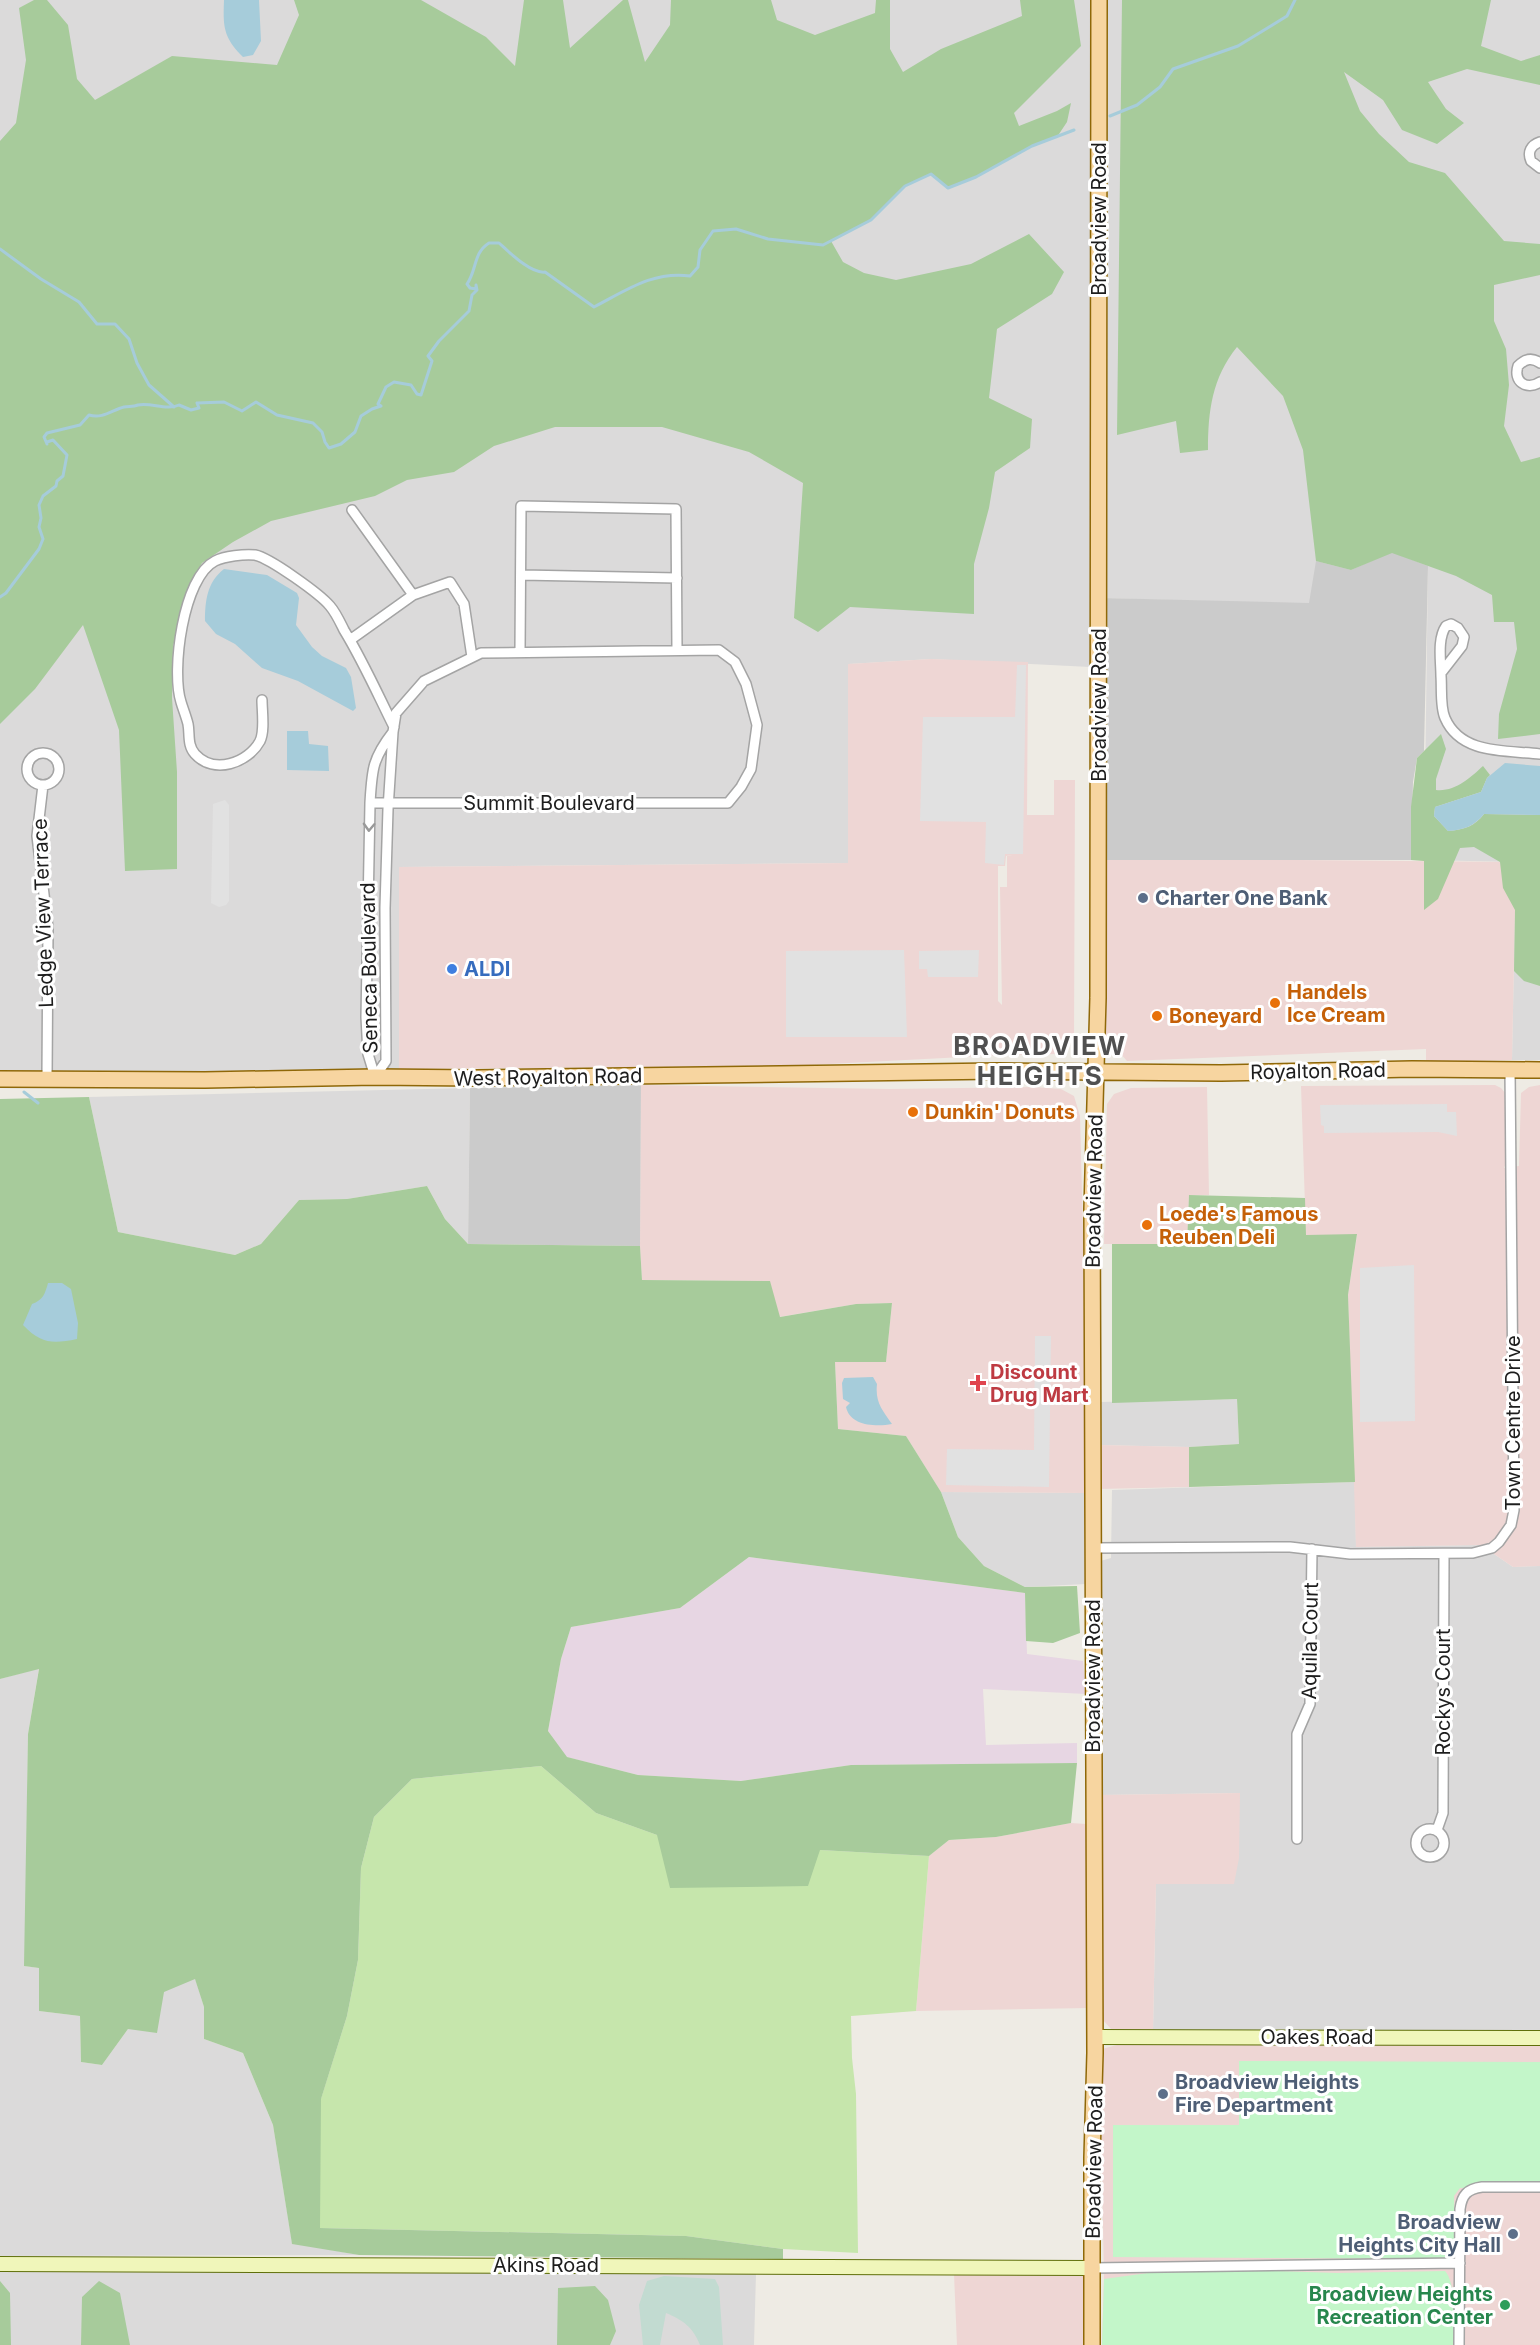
<svg xmlns="http://www.w3.org/2000/svg" width="1540" height="2345" font-family="Inter,sans-serif">
<rect width="100%" height="100%" fill="#eeebe4"/>
<path fill="#dbdada" d="M0 0H1093L1090 667 931 659 849 664 848 863 400 867 399 1073 0 1075Z
M1108 0H1540V1060H1512L1516 862 1424 860 1428 566 1309 604 1102 598Z
M470 1088 468 1244 445 1219 427 1186 347 1199 299 1200 261 1244 235 1255 118 1232 89 1097Z
M1237 1399 1239 1444 1189 1447 1099 1445 1100 1402Z
M1355 1482 1356 1547 1481 1545 1513 1567 1540 1566V2033L1153 2031 1156 1884 1240 1793 1100 1795 1097 1562 1111 1558 1112 1490Z
M941 1492 1086 1493V1584L1025 1587 984 1566 958 1537Z
M39 1668 28 1734 25 1966 39 1968V2011L80 2016 81 2062 102 2065 128 2029 164 1991 195 1978 204 2007V2039L243 2053 273 2125 292 2243 359 2255 0 2256V1679Z
M0 2270 756 2274 754 2345H0Z"/>
<path fill="#eed6d4" fill-rule="evenodd" d="M931 659 1028 662 1027 815H1054V780H1075L1074 1041 1058 1054 1003 1055 1002 1049V1055L790 1066 399 1069V867L848 863V664ZM1012 855 1007 856V887H1000L1002 1005 998 1001V866H1005L1006 856Z
M1189 859 1516 862 1512 1060 1426 1062V1049L1127 1061 1106 1037V860Z
M641 1085 890 1089 1034 1087 1061 1089 1074 1096 1080 1116 1085 1312 1086 1493 941 1492 906 1436 838 1429 835 1361 886 1362 892 1303 856 1304 779 1317 769 1281 642 1280 640 1246Z
M1495 1085 1501 1088 1506 1094V1163L1504 1168 1519 1166 1521 1093 1529 1087 1540 1085V1566L1513 1567 1481 1545 1356 1547 1348 1295 1357 1235H1306L1301 1086Z
M1207 1087 1209 1195H1189L1187 1244H1104L1107 1104 1114 1094 1131 1088Z
M1099 1445 1189 1447V1487L1099 1489Z
M1240 1793 1239 1858 1234 1884H1156L1153 2031 1112 2030 1102 2019 1100 1795Z
M1071 1823 1086 1824 1088 2008 916 2011 929 1856 949 1840 996 1837Z
M1124 2043H1540V2345H1102L1104 2279 1100 2064 1102 2049Z
M1062 2273 1084 2276 1087 2290V2345H957L954 2274Z"/>
<path fill="#e7d6e3" d="M749 1557 1025 1593 1027 1654 1083 1661 1086 1694 983 1689 986 1745 1077 1743V1763L851 1765 741 1781 638 1775 566 1757 548 1731 561 1659 571 1627 680 1608Z"/>
<path fill="#cbcbcb" d="M1392 552 1428 566 1424 751 1417 758 1413 782 1411 860H1106L1102 598 1309 603 1316 561 1351 570Z
M641 1085 640 1246 468 1244 470 1088Z"/>
<path fill="#c6e6ac" d="M541 1766 596 1813 657 1835 820 1850 929 1856 916 2011 851 2016 852 2058 856 2094 858 2253 783 2249 686 2236 320 2228 319 2105 347 2016 358 1960 361 1868 374 1817 412 1779Z"/>
<path fill="#a7cb9b" d="M34 0H47L68 25 77 79 95 100 172 56 277 65 299 15 294 0H421L486 37 515 66 524 0H563L570 48 623 0H628L645 62 670 25 671 0H771L777 20 815 35 875 13 876 0H890V49L903 72 941 49 1022 16 1020 0H1074L1081 46 1014 113 1019 126 1057 111 1071 103 1067 122 1057 137 1032 146 976 177 948 188 931 174 905 186 871 220 831 241 843 262 864 273 896 280 971 264 1029 234 1064 272 1052 294 997 329 989 398 1032 419 1030 448 995 472 989 508 974 564V614L850 607 818 632 794 618 803 483 749 452 662 427H555L494 446 454 472 407 480 375 496 271 521 233 542 202 563 193 579 173 646 172 698 177 772V869L125 871 119 730 83 625 35 689 0 724V141L16 123 26 60 19 8Z
M1122 0H1491L1481 46 1521 61 1540 55V85L1467 69 1428 82 1446 109 1464 123 1437 144 1402 130 1383 100 1344 72 1360 111 1379 134 1409 162 1445 173 1504 241 1540 244V275L1494 285V321L1506 349 1509 385 1504 426 1521 462 1540 457V734L1498 739 1499 714 1517 649 1514 622H1494L1492 595 1456 576 1392 553 1351 570 1316 561 1303 450 1283 396 1237 347C1212 378 1208 411 1208 450L1180 453 1176 421 1117 435Z
M1441 734 1446 749 1436 779V790C1455 792 1470 778 1483 766L1490 775 1487 778 1481 792 1435 807 1434 816 1448 831C1464 830 1475 826 1484 814L1540 815V986L1524 981 1514 971 1515 910 1503 888 1500 862 1474 847 1460 848 1438 899 1424 910V861L1411 860V807L1417 758Z
M89 1097 118 1232 235 1255 261 1244 299 1200 347 1199 427 1186 445 1219 468 1244 640 1246 642 1280 770 1281 780 1317 856 1304 892 1303 886 1362H835L838 1429 906 1436 941 1492 958 1537 984 1566 1025 1587 1077 1586 1080 1633 1053 1643 1026 1641 1025 1593 749 1557 680 1608 571 1627 561 1659 548 1731 567 1757 638 1775 741 1781 851 1765 1077 1763 1071 1823 996 1837 949 1840 929 1856 820 1850 808 1886 670 1888 657 1835 596 1813 541 1766 412 1779 374 1817 361 1868 358 1960 347 2016 321 2099 320 2228 686 2236 783 2249V2259L359 2255 292 2244 273 2125 243 2053 204 2039V2007L195 1979 164 1992 157 2033 128 2029 102 2065 81 2062 80 2016 39 2011V1968L24 1966 28 1734 39 1669 0 1679V1099Z
M1189 1195 1305 1198 1306 1235 1357 1234 1348 1295 1355 1482 1189 1487V1447L1239 1444 1237 1399 1112 1403V1244H1187Z
M0 2281 10 2293 11 2345H0Z
M99 2281 120 2293 130 2345H81L82 2297Z
M595 2286 608 2300 616 2331 610 2345H557L558 2288Z"/>
<path fill="#c2dbd1" d="M664 2276 715 2279 719 2287 723 2345H700C693 2327 683 2320 666 2313L660 2345H643L639 2305 647 2281Z"/>
<path fill="#c3f6c9" d="M1239 2061 1540 2062V2185L1460 2188 1454 2196 1456 2252 1453 2257 1440 2259 1113 2257V2125H1239Z
M1251 2270 1337 2273 1445 2271C1457 2284 1454 2328 1454 2345H1102L1104 2279 1148 2273Z"/>
<path fill="#e1e1e1" d="M1017 665H1026L1023 854H1005L1004 865 985 863 986 822 920 821 923 717H1015Z
M225 800 229 805V901L226 905 219 907 211 903 213 804Z
M904 950 907 1037H786V951Z
M979 950 978 977H928L927 969H919V951Z
M1447 1104V1112H1456L1457 1136 1438 1132 1324 1133V1126L1321 1125 1320 1105Z
M1414 1265 1415 1421 1360 1422V1268Z
M1035 1336H1051L1049 1487 946 1485 947 1449 1034 1450Z"/>
<path fill="#a6ccda" d="M224 0H259L261 41 253 55 243 57C223 37 223 26 224 0Z
M224 569 267 575 297 593 299 598 296 625 312 647 322 656 346 668 351 677 356 708 353 711 298 681 262 668 235 644 216 634 205 621C205 601 207 582 224 569Z
M287 731H308L309 744 328 746 329 771 287 770Z
M1505 763 1540 766V815L1484 814C1474 826 1464 830 1448 831L1434 816 1435 807 1481 792 1487 778Z
M48 1283H62L71 1289 78 1323 77 1339C53 1344 41 1344 23 1325L32 1304C43 1300 45 1294 48 1283Z
M873 1377 877 1384C875 1402 882 1410 892 1424 876 1427 850 1426 846 1407L850 1403 843 1399 842 1383 844 1378Z"/>
<g fill="none" stroke-linecap="round" stroke-linejoin="round">
<path stroke="#a6ccda" stroke-width="3" d="M1110 116 1137 105 1160 87 1173 69 1238 46 1287 16 1295 0
M0 249 41 279 79 302 97 324H115L129 339 137 363 149 385 174 407
M0 597 6 593 39 549 43 539 39 527 41 518 39 505 43 496 56 486 57 481 63 476 67 455 53 440 47 442V444L44 437 47 433 80 425 89 415C103 419 112 410 124 407 129 406 133 407 138 405 151 402 166 411 179 405L191 410 199 408 197 403 224 402 242 411 256 402 277 415 313 423 322 432 325 442 329 448 341 444 355 432 361 416 372 409 381 406 378 404 386 387 394 382 411 385 417 394 421 395 432 361 428 356 439 341 469 311 472 295 477 290 476 285V289L470 288 467 284C477 270 473 253 489 243H499C509 252 531 274 545 272L594 307C627 290 653 271 690 276L698 267 700 250 713 231 736 229 768 239 823 245 871 220 905 186 931 174 948 188 976 177 1032 146 1074 130
M24 1092 38 1103"/>
<g stroke="#a4a4a4" stroke-width="12">
<path id="street" d="M1540 142C1531 145 1527 152 1531 161L1540 168
M1540 363C1532 357 1525 359 1518 366 1513 381 1526 391 1540 382
M352 510 413 595
M521 575 677 578
M350 640 413 595 450 582 464 604 472 657
M520 652 521 506 676 509 677 650
M1441 673 1462 646 1464 637 1458 628 1451 624 1446 626C1437 639 1441 661 1441 676 1442 689 1440 707 1445 718 1461 755 1506 750 1540 754
M262 700C262 711 265 731 260 741 248 763 214 775 195 754 187 745 190 734 188 724 186 716 183 709 181 702 171 671 183 577 215 561 225 556 244 554 255 555 270 558 320 594 330 606 336 613 340 622 344 630 363 661 378 695 394 727
M27 769a16 16 0 1 1 32 0a16 16 0 1 1-32 0Z
M43 785 37 836 48 928 47 1078
M370 803H728L741 787 751 769 757 725 746 684 735 662 719 650 481 653 424 681 396 713 393 732 388 809 385 908 386 1061 375 1077
M375 1077 368 1054 366 1017 370 803C372 770 372 759 393 732
M1093 1548 1290 1547 1350 1554 1473 1553 1492 1548 1499 1542 1511 1525 1514 1510 1510 1070
M1416 1843a14 14 0 1 1 28 0a14 14 0 1 1-28 0Z
M1437 1830 1443 1813 1444 1554
M1297 1839V1734L1310 1704 1312 1549
M1093 2268 1460 2263
M1459 2345 1460 2209C1462 2195 1467 2189 1482 2187H1540"/>
</g>
<g stroke="#5f6f0a" stroke-width="16">
<path id="secondary" d="M1095 2037 1540 2038
M0 2264 1093 2268"/>
</g>
<g stroke="#8f6808" stroke-width="18">
<path id="primary" d="M0 1079 205 1080 375 1077 476 1078 998 1071 1221 1073 1412 1069 1540 1070
M1092 2345V2158L1095 2053 1092 1209 1098 998 1099 0"/>
</g>
<use href="#street" stroke="#fff" stroke-width="9"/>
<use href="#secondary" stroke="#f0f6ba" stroke-width="14"/>
<use href="#primary" stroke="#f7d5a0" stroke-width="15"/>
</g>
<defs><path id="oneway-chevron" d="M-2-3.5L2.5 0L-2 3.5" fill="none" stroke-width="1.6" stroke-linecap="round" stroke-linejoin="round" transform="scale(1.5)"/></defs>
<use stroke="#999" href="#oneway-chevron" transform="translate(369 827) rotate(92)"/>
<g fill="#5c6f8a" stroke="#fff" stroke-width="2">
<circle cx="1143" cy="898" r="6"/>
<circle cx="1163" cy="2094" r="6"/>
<circle cx="1513" cy="2234" r="6"/>
</g>
<circle fill="#3f7fe0" stroke="#fff" stroke-width="2" cx="452" cy="969" r="6"/>
<g fill="#e8710a" stroke="#fff" stroke-width="2">
<circle cx="1275" cy="1003" r="6"/>
<circle cx="1157" cy="1016" r="6"/>
<circle cx="913" cy="1112" r="6"/>
<circle cx="1147" cy="1225" r="6"/>
</g>
<path fill="#e0444e" stroke="#fff" stroke-width="2" d="M975 1374h6v6h6v6h-6v6h-6v-6h-6v-6h6z"/>
<circle fill="#2e9e5b" stroke="#fff" stroke-width="2" cx="1505" cy="2305" r="6"/>
<g text-anchor="middle" dominant-baseline="central" stroke-width="6" stroke-linejoin="round" paint-order="stroke">
<g font-size="20" fill="#1d1d1d" stroke="#fff">
<text transform="translate(1099 219) rotate(-90)">Broadview Road</text>
<text transform="translate(1099 705) rotate(-90)">Broadview Road</text>
<text x="549" y="803">Summit Boulevard</text>
<text transform="translate(43 913) rotate(-92)">Ledge View Terrace</text>
<text transform="translate(369 968) rotate(-91)">Seneca Boulevard</text>
<text transform="translate(1318 1071) rotate(-1)">Royalton Road</text>
<text transform="translate(548 1077) rotate(-1)">West Royalton Road</text>
<text transform="translate(1094 1191) rotate(-89)">Broadview Road</text>
<text transform="translate(1513 1423) rotate(-90)">Town Centre Drive</text>
<text transform="translate(1310 1641) rotate(-89)">Aquila Court</text>
<text transform="translate(1093 1676) rotate(-90)">Broadview Road</text>
<text transform="translate(1443 1692) rotate(-90)">Rockys Court</text>
<text x="1317" y="2037">Oakes Road</text>
<text transform="translate(1094 2162) rotate(-89)">Broadview Road</text>
<text x="546" y="2265">Akins Road</text>
</g>
<g font-size="20" font-weight="bold" fill="#4e5e75" stroke="#fff" text-anchor="start">
<text x="1155" y="898">Charter One Bank</text>
<text x="1175" y="2082">Broadview Heights<tspan x="1175" dy="23">Fire Department</tspan></text>
<text x="1501" y="2222" text-anchor="end">Broadview<tspan x="1501" dy="23">Heights City Hall</tspan></text>
</g>
<g font-size="20" font-weight="bold" fill="#366cbe" stroke="#fff" text-anchor="start">
<text x="464" y="969">ALDI</text>
</g>
<g font-size="20" font-weight="bold" fill="#c56008" stroke="#fff" text-anchor="start">
<text x="1287" y="992">Handels<tspan x="1287" dy="23">Ice Cream</tspan></text>
<text x="1169" y="1016">Boneyard</text>
<text x="925" y="1112">Dunkin' Donuts</text>
<text x="1159" y="1214">Loede's Famous<tspan x="1159" dy="23">Reuben Deli</tspan></text>
</g>
<g font-size="20" font-weight="bold" fill="#be3a42" stroke="#fff" text-anchor="start">
<text x="990" y="1372">Discount<tspan x="990" dy="23">Drug Mart</tspan></text>
</g>
<g font-size="20" font-weight="bold" fill="#27864d" stroke="#fff" text-anchor="end">
<text x="1493" y="2294">Broadview Heights<tspan x="1493" dy="23">Recreation Center</tspan></text>
</g>
<g font-size="26" font-weight="bold" letter-spacing="1.5" fill="#505050" stroke="#fff">
<text x="1040" y="1045">BROADVIEW<tspan x="1040" dy="30">HEIGHTS</tspan></text>
</g>
</g>
</svg>
